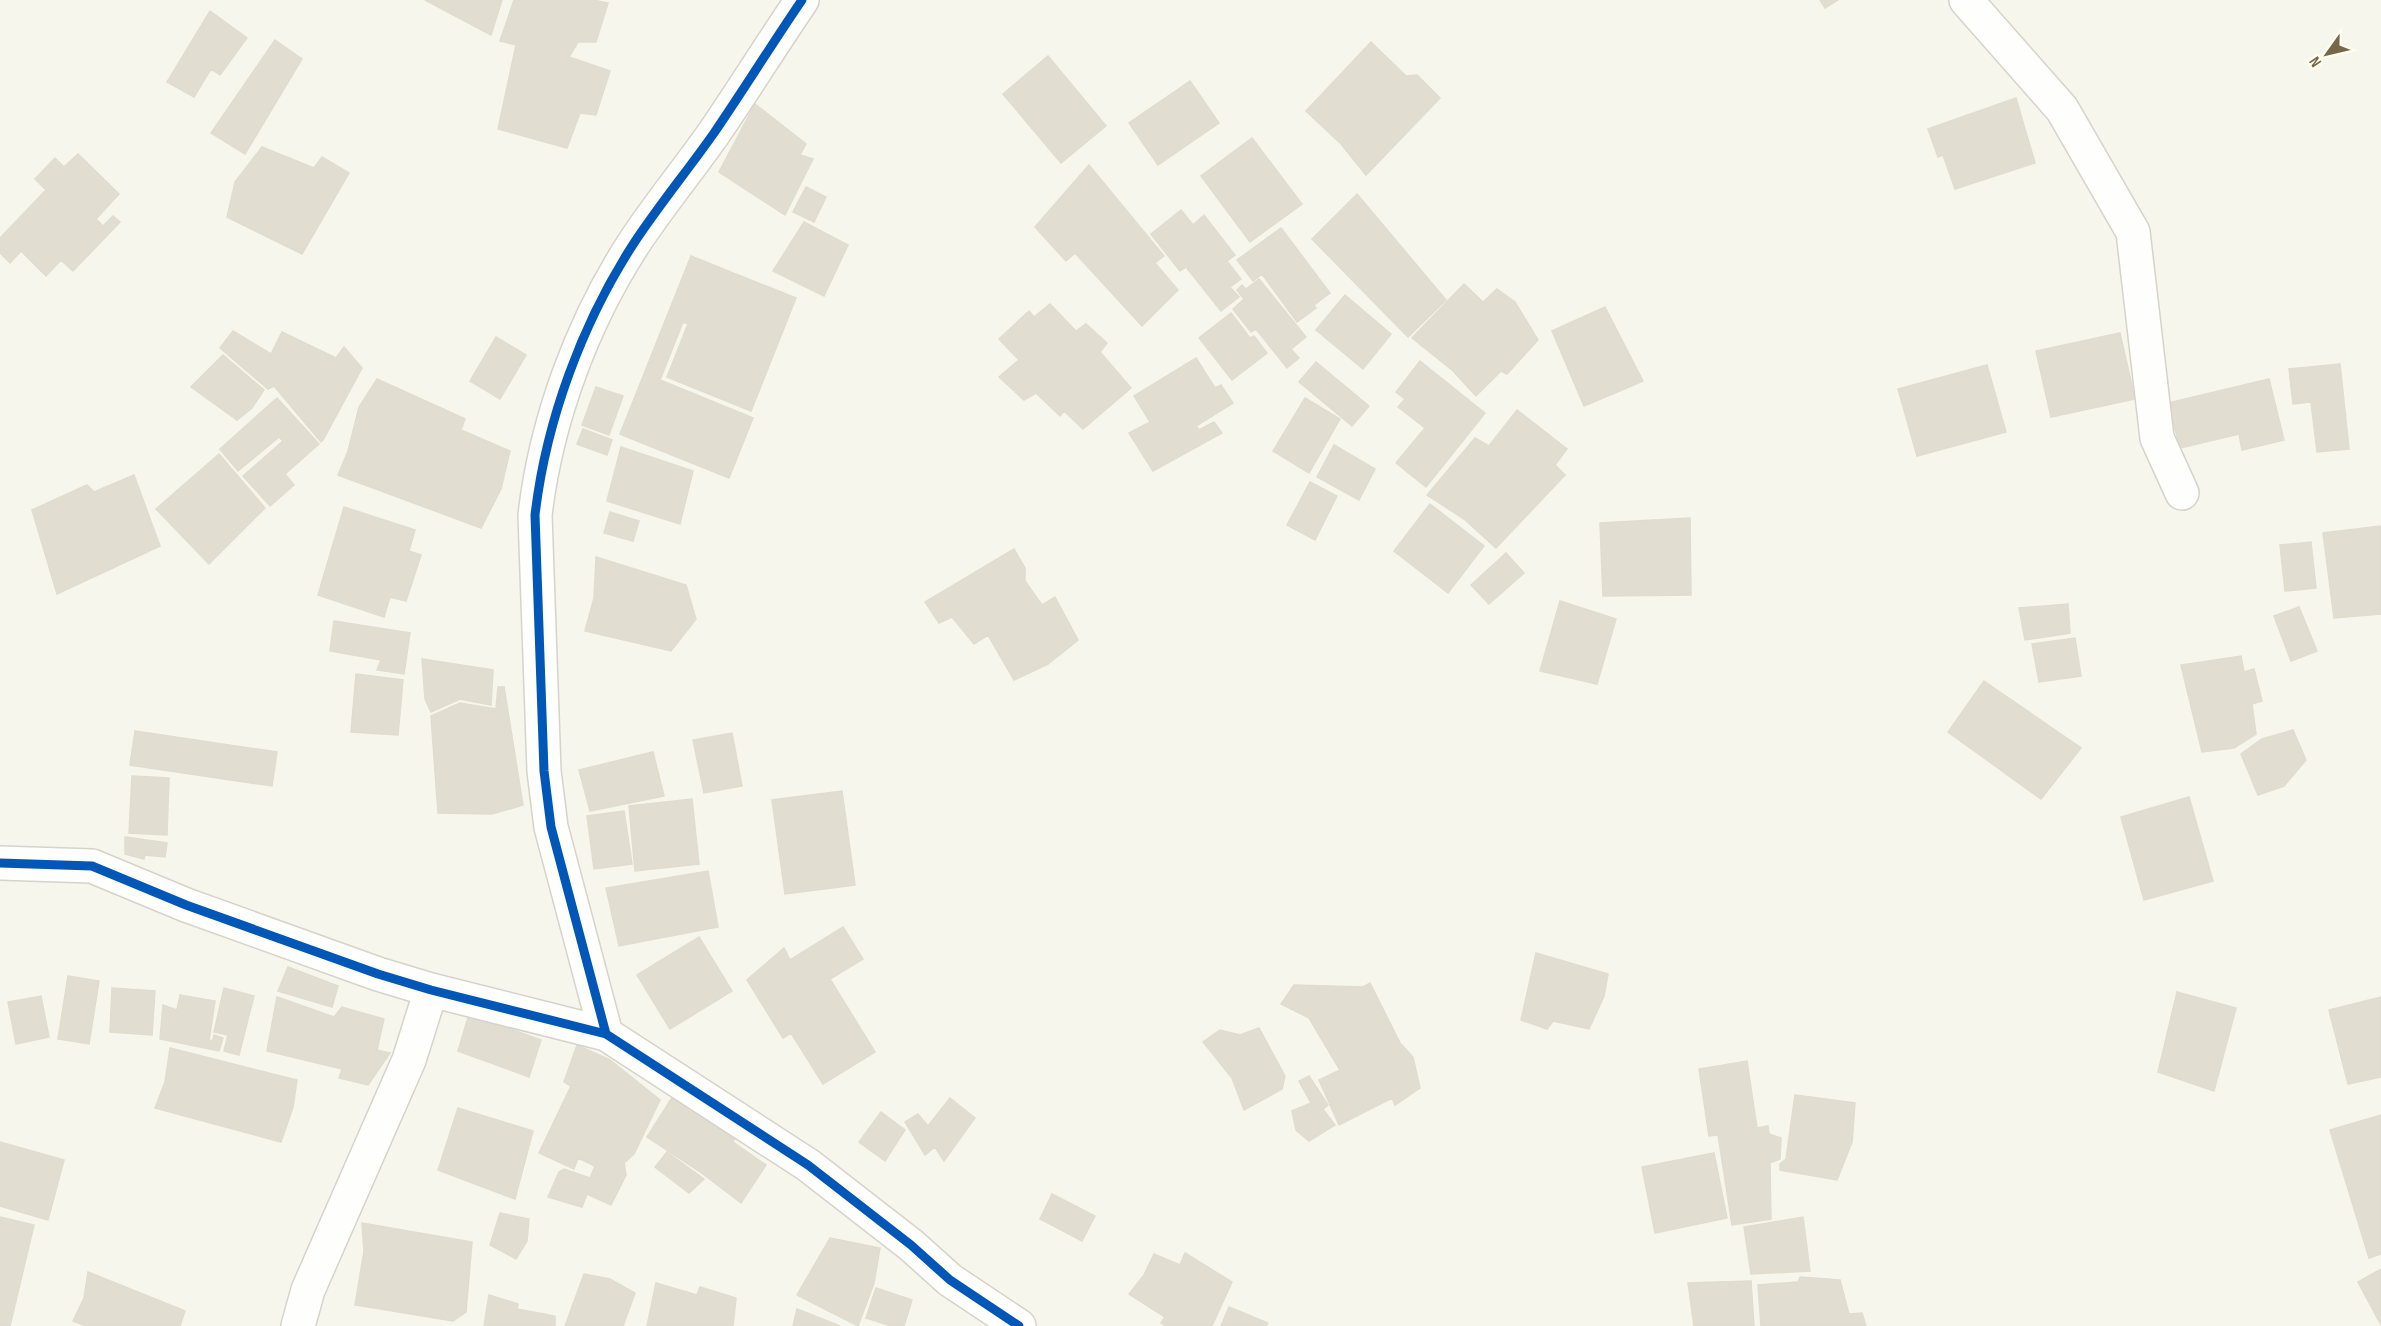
<svg xmlns="http://www.w3.org/2000/svg" width="2381" height="1326" font-family="'Sofia Sans Condensed',sans-serif">
<rect width="100%" height="100%" fill="#f7f6ec"/>
<path fill="#e2ddd1" stroke="#e0dcce" stroke-width="1.5" d="M425 0H502L491 35Z
M514 0H593L608 3 596 42H578L569 57 610 71 596 115 580 113 567 148 498 129 516 45 500 41Z
M1820 0H1838L1825 8Z
M210 11 247 38 220 75 211 69 194 97 167 82Z
M275 40 302 59 245 154 211 133Z
M1371 42 1406 76 1417 75 1440 98 1366 175 1341 144 1306 111Z
M1048 56 1106 126 1061 163 1003 94Z
M1190 81 1219 123 1158 165 1129 123Z
M2016 98 2035 163 1955 189 1943 155 1938 157 1928 129Z
M755 104 806 144 800 155 813 159 785 215 719 172Z
M1252 138 1302 204 1250 242 1201 176Z
M262 147 314 168 322 157 349 173 302 254 227 217 235 182Z
M78 154 119 194 96 219 103 226 113 216 120 222 73 271 61 260 46 276 21 251 10 263 0 253V238L46 190 35 179 55 158 64 167Z
M1089 165 1164 256 1155 263 1178 290 1142 326 1075 253 1066 261 1035 227Z
M806 187 826 197 814 222 793 212Z
M1357 194 1446 300 1408 337 1312 239Z
M1181 210 1193 225 1204 215 1235 255 1227 261 1241 279 1230 287 1239 297 1221 311 1186 267 1180 271 1151 234Z
M804 222 848 245 824 296 773 271Z
M1281 228 1330 293 1314 305 1316 308 1297 322 1262 274 1253 281 1237 260Z
M691 256 796 298 751 411 667 377 688 324 683 322 660 380 753 418 729 478 620 434Z
M1259 279 1306 337 1291 349 1299 358 1287 368 1256 329 1251 332 1233 309 1244 299 1237 290 1242 285 1246 289Z
M1464 284 1483 302 1497 289 1515 302 1538 340 1507 374 1501 371 1476 396 1452 370 1412 338Z
M1345 295 1391 334 1363 369 1316 330Z
M1050 304 1076 331 1086 324 1107 343 1100 352 1131 388 1083 429 1064 411 1060 416 1036 393 1024 400 999 377 1019 360 999 339 1029 311 1034 317Z
M1605 307 1643 381 1584 406 1552 331Z
M1231 313 1250 338 1254 336 1267 353 1232 380 1199 338Z
M233 331 271 354 282 332 336 358 344 347 362 368 323 440 321 442 274 386 268 389 220 348Z
M2120 333 2135 399 2051 417 2036 351Z
M496 337 526 355 500 399 470 381Z
M223 355 264 390 252 408 237 420 191 387Z
M1196 358 1215 388 1221 385 1233 403 1196 426 1199 430 1214 422 1222 433 1153 471 1129 433 1150 422 1134 396Z
M1420 361 1485 413 1426 487 1396 463 1425 428 1398 407 1405 399 1396 392Z
M1316 362 1369 406 1352 426 1299 382Z
M2340 364 2349 449 2317 452 2311 402 2293 404 2289 369Z
M1987 365 2006 432 1917 456 1898 389Z
M377 379 465 419 461 430 510 451 501 489 481 528 338 475 348 451 359 407Z
M2269 379 2284 440 2242 450 2239 434 2180 448 2168 403Z
M596 387 623 396 609 435 582 425Z
M277 398 319 444 285 474 294 485 270 506 243 476 283 441 279 437 238 471 220 449Z
M1305 398 1340 419 1309 473 1273 451Z
M1517 410 1567 449 1555 465 1565 475 1496 548 1464 519 1427 495 1475 438 1489 446Z
M583 429 612 440 607 455 577 444Z
M1334 445 1375 469 1359 500 1317 477Z
M621 447 693 471 680 524 607 501Z
M219 454 265 508 209 564 156 509Z
M134 475 160 546 57 594 32 510 87 485 94 492Z
M1310 482 1337 496 1315 540 1287 525Z
M1430 504 1484 546 1448 593 1394 551Z
M344 507 415 530 409 551 421 555 406 601 390 597 384 617 318 595Z
M610 512 639 521 633 541 604 533Z
M1690 518 1691 595 1603 596 1600 523Z
M2381 526V614L2334 618 2323 533Z
M2311 542 2316 588 2285 591 2280 545Z
M1014 549 1025 568V581L1042 605 1055 597 1078 640 1048 664 1014 680 988 635 974 644 952 617 939 623 925 602Z
M1506 553 1524 573 1489 604 1471 585Z
M596 557 686 585 696 619 671 651 585 631 594 598Z
M1560 601 1616 619 1597 684 1540 671Z
M2068 604 2070 633 2025 640 2019 608Z
M2299 607 2317 651 2291 661 2274 616Z
M334 621 410 633 404 674 377 670 381 660 330 651Z
M2075 638 2081 676 2039 682 2032 644Z
M2241 656 2244 672 2254 669 2262 701 2252 704 2256 734 2234 748 2202 752 2181 665Z
M422 659 493 670 491 705 460 699 431 712 425 699Z
M356 674 403 680 398 735 351 732Z
M1984 681 2081 748 2041 799 1948 732Z
M498 687H504L523 805 492 814 438 813 431 716 460 703 496 709Z
M2293 730 2306 760 2284 786 2258 795 2241 754 2262 739Z
M135 731 277 752 272 786 130 765Z
M732 733 742 786 704 793 693 740Z
M653 752 664 796 590 811 579 770Z
M132 776 169 778 167 835 129 833Z
M842 791 855 885 785 894 772 800Z
M2189 797 2213 881 2144 900 2121 817Z
M692 799 699 864 635 871 629 806Z
M624 811 632 864 594 869 587 816Z
M125 837 167 843 165 857 145 855 144 859 125 854Z
M708 871 718 927 619 946 606 888Z
M843 927 863 959 830 979 875 1052 823 1084 791 1033 783 1038 747 980 784 948 790 960Z
M699 937 732 991 670 1029 637 975Z
M1536 953 1608 974 1604 996 1589 1029 1553 1021 1547 1029 1521 1020Z
M288 967 338 986 332 1007 278 991Z
M68 976 99 981 89 1044 58 1039Z
M1370 983 1400 1043 1413 1057 1420 1088 1395 1105 1392 1098 1339 1125 1319 1080 1340 1070 1309 1018 1281 1004 1294 985 1363 987Z
M112 988 155 991 152 1035 110 1032Z
M224 988 254 996 239 1055 224 1051 228 1035 214 1032Z
M2177 992 2236 1008 2214 1091 2158 1072Z
M180 995 215 1001 209 1041 213 1040 214 1035 223 1038 219 1051 160 1039 163 1005 177 1010Z
M41 996 49 1037 16 1044 8 1002Z
M277 997 334 1017 342 1007 384 1019 377 1050 390 1053 368 1085 339 1078 342 1069 267 1051Z
M2381 997V1077L2348 1084 2329 1010Z
M469 1014 541 1040 529 1077 458 1051Z
M1259 1028 1285 1076 1282 1089 1244 1110 1232 1078 1203 1042 1220 1030 1240 1035Z
M577 1045 610 1060 660 1100 634 1154 624 1163 626 1175 611 1205 587 1194 582 1207 548 1197 559 1172 564 1169 590 1178 595 1166 578 1158 574 1169 539 1153 571 1086 564 1082Z
M170 1048 297 1080 293 1107 281 1142 155 1108 165 1082Z
M1747 1061 1757 1128 1768 1126 1769 1134 1781 1138 1780 1159 1770 1163 1771 1219 1732 1225 1718 1135 1709 1136 1699 1069Z
M1309 1076 1328 1105 1323 1109 1335 1125 1309 1141 1296 1130 1292 1111 1311 1103 1299 1081Z
M1795 1095 1855 1103 1852 1142 1837 1180 1780 1170V1164L1786 1159Z
M673 1096 691 1112 695 1106 726 1133 727 1129 736 1134 733 1142 766 1165 741 1203 699 1171 647 1137Z
M950 1098 975 1118 944 1161 935 1147 925 1155 905 1122 918 1114 928 1126Z
M458 1108 533 1131 515 1199 438 1170Z
M881 1112 905 1130 885 1161 859 1142Z
M2381 1115V1254L2369 1258 2330 1130Z
M0 1142 64 1160 48 1220 0 1206Z
M667 1152 704 1179 689 1193 655 1167Z
M1714 1153 1727 1218 1655 1233 1642 1167Z
M1052 1194 1095 1216 1082 1241 1040 1219Z
M500 1213 529 1219 527 1241 516 1259 490 1245Z
M0 1217 34 1225 10 1326H0Z
M1803 1217 1810 1271 1751 1274 1744 1227Z
M362 1223 472 1242 466 1312 453 1321 355 1305 364 1251Z
M830 1238 880 1248 874 1283 858 1326 797 1295Z
M1185 1253 1232 1282 1212 1326H1166L1161 1323 1165 1317 1129 1294 1144 1275 1154 1254 1180 1265Z
M2381 1269V1325L2358 1282Z
M88 1272 185 1311 180 1326H86L73 1321 84 1298Z
M584 1274 610 1279 635 1293 623 1326H565Z
M1800 1277 1840 1280 1849 1314 1862 1313 1866 1326H1761L1758 1285 1798 1282Z
M1751 1281 1754 1326H1694L1688 1283Z
M656 1283 697 1295 700 1287 736 1298 733 1326H647Z
M876 1288 912 1300 904 1326H891L866 1318Z
M489 1295 518 1304 517 1309 555 1316V1326H484Z
M1229 1307 1268 1323 1266 1326H1221Z
M797 1309 840 1326H793Z"/>
<g fill="none" stroke-linecap="round" stroke-linejoin="round">
<g stroke="#d6d3ca" stroke-width="36">
<path id="minor" d="M1966 0 2062 109 2133 232 2157 438 2182 493
M0 863 92 866 186 905 378 974 431 990 606 1034 808 1165 911 1245 950 1280 1019 1326
M606 1034 551 827 544 771 535 515C546 421 582 323 634 243 659 205 688 170 714 133 744 89 772 44 802 0
M298 1326 308 1290 409 1060 431 990"/>
</g>
<use href="#minor" stroke="#fefefc" stroke-width="33"/>
<g stroke="#fffded" stroke-width="13">
<path id="cycleway" d="M0 863 92 866 186 905 378 974 431 990 606 1034 808 1165 911 1245 950 1280 1019 1326
M606 1034 551 827 544 771 535 515C546 421 582 323 634 243 659 205 688 170 714 133 744 89 772 44 802 0"/>
</g>
<use href="#cycleway" stroke="#0057b8" stroke-width="9"/>
</g>
<g transform="translate(2327 54) rotate(236)" stroke="#fffded" stroke-width="4.5" paint-order="stroke">
<path d="M0-4.5L10 22L0 15L-10 22Z" fill="#76674b"/>
<text y="-9" font-size="16" font-weight="bold" text-anchor="middle" fill="#76674b">N</text>
</g>
</svg>
